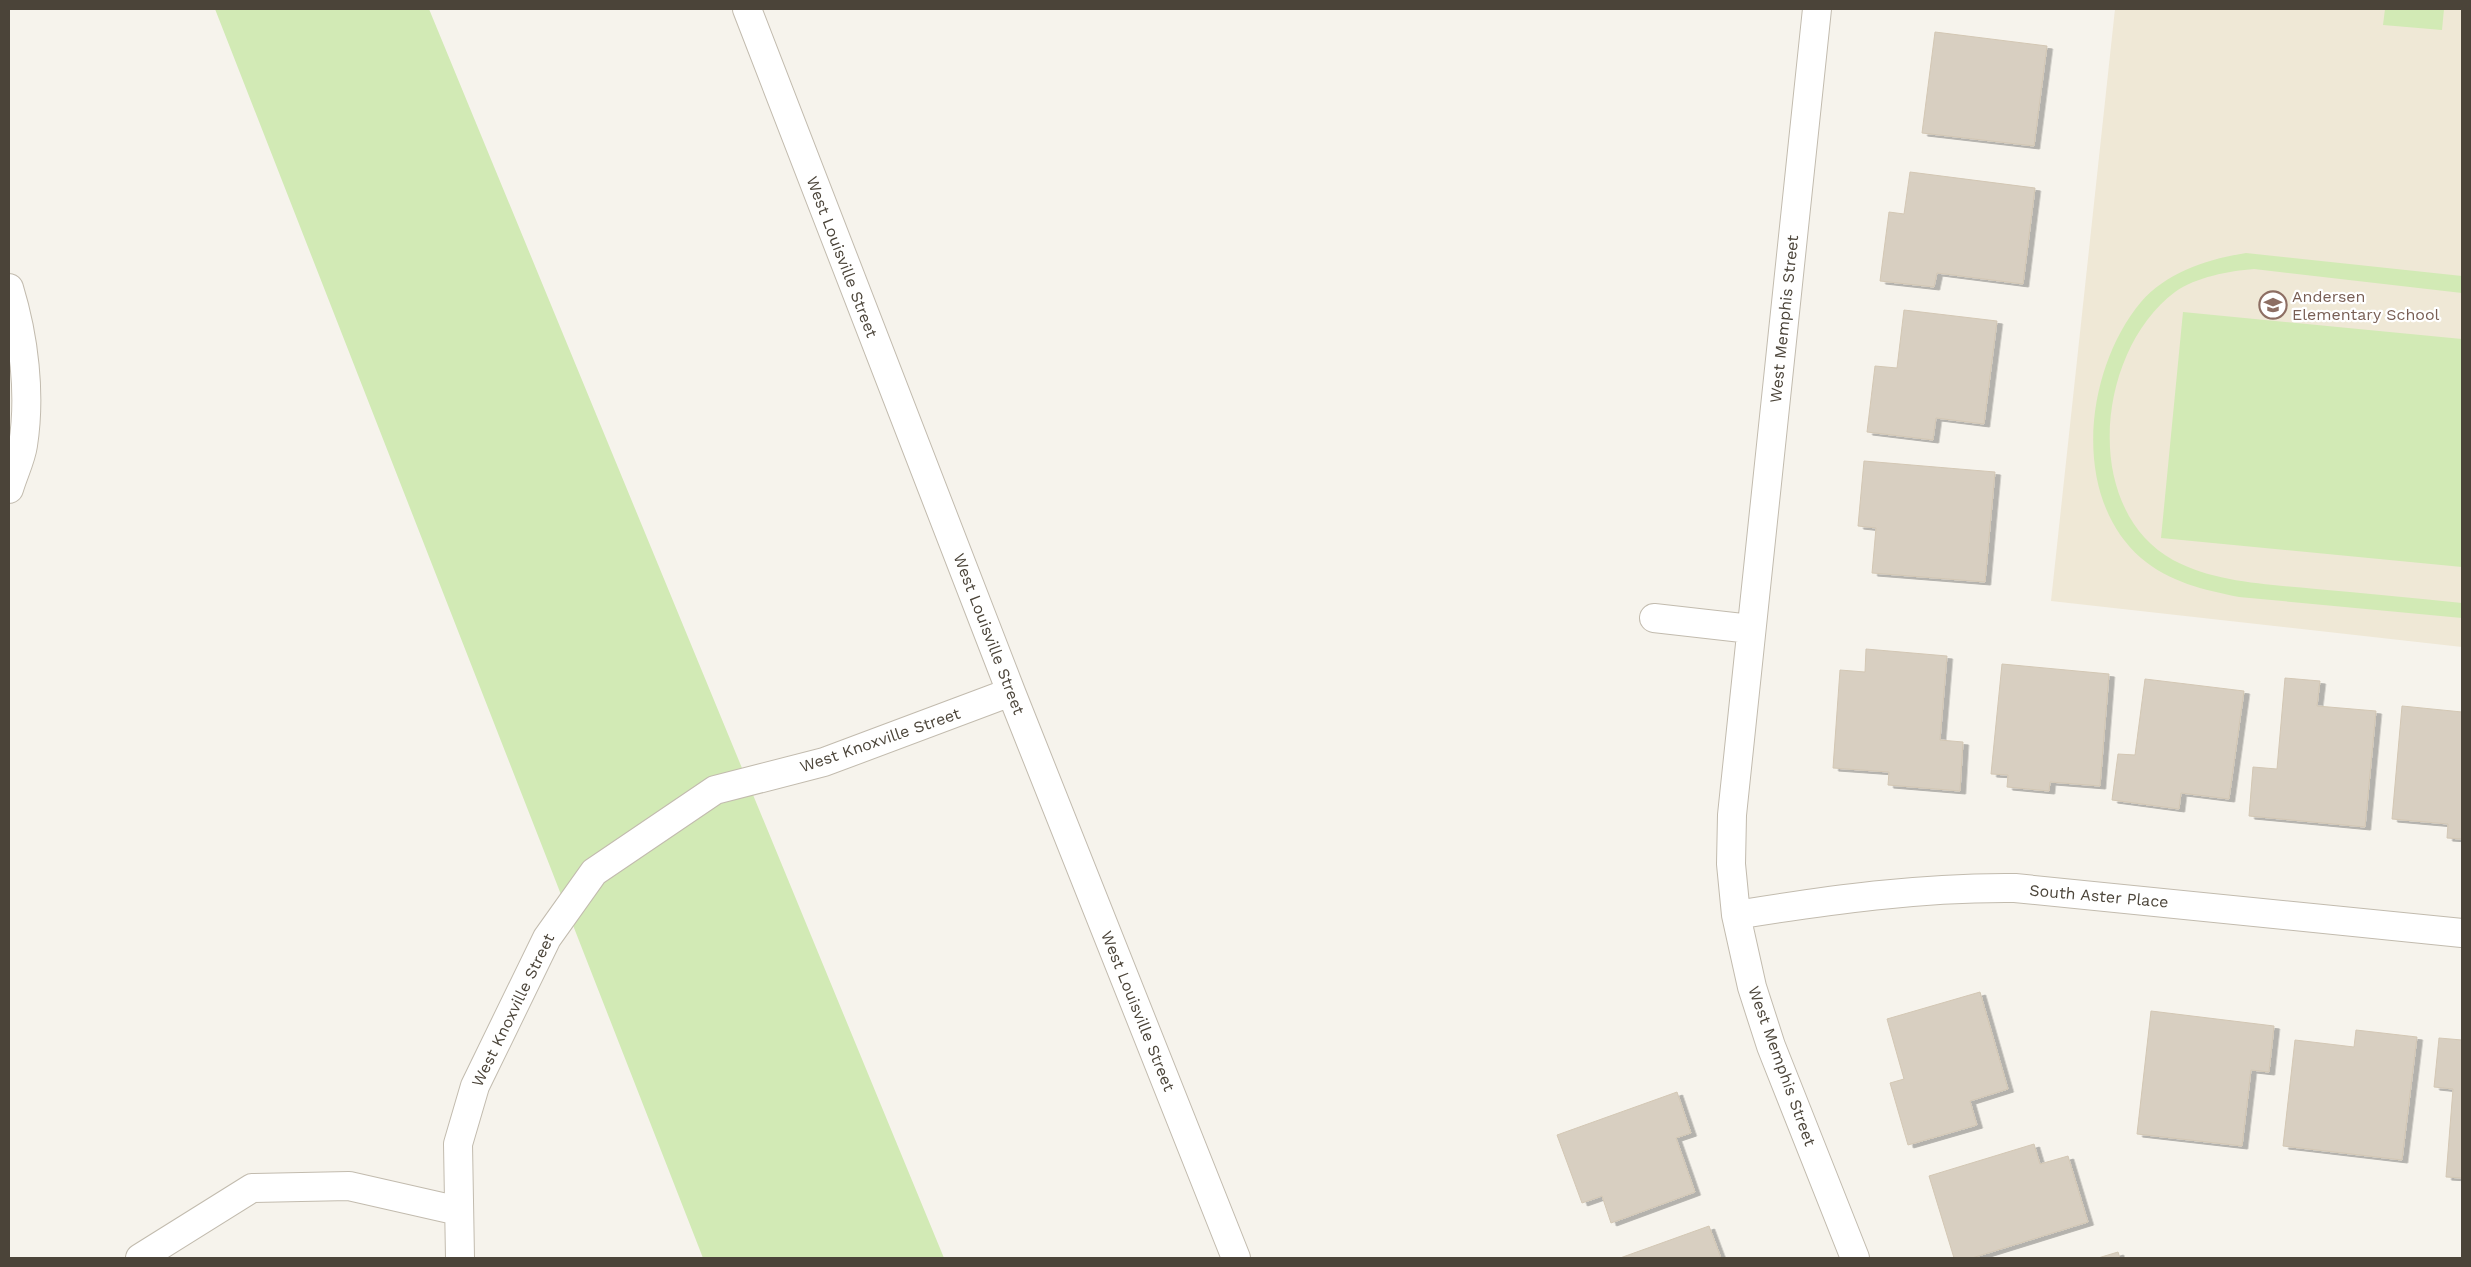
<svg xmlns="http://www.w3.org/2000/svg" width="2471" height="1267" font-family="'Work Sans',sans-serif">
<defs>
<filter id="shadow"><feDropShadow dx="5.5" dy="3" stdDeviation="0" flood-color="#0004"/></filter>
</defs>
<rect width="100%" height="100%" fill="#f6f3ec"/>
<path fill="#efe8d6" d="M2115 9H2462V647L2051 601Z"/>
<path fill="#d2eab5" d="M215 9H429L944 1258H703Z
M2385 9H2444L2442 30 2383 25Z
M2246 253 2462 276V293L2254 269C2229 271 2196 277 2175 292 2097 350 2080 508 2173 560 2216 583 2268 584 2316 589 2365 593 2413 598 2462 603V618L2239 597C2204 590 2169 582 2141 558 2070 496 2085 369 2141 302 2167 272 2208 259 2246 253Z
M2183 312 2462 339V567L2161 538Z"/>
<path fill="#d8cfc1" stroke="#d3c7b4" filter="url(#shadow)" d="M1935 32 2047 46 2034 146 1922 133Z
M1910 172 2035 188 2023 284 1937 273 1934 287 1880 281 1889 212 1904 214Z
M1904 310 1997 321 1984 424 1936 418 1933 440 1867 432 1875 366 1897 368Z
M1864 461 1995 472 1985 582 1872 573 1876 528 1858 526Z
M1866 649 1947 656 1940 740 1963 742 1960 791 1888 785 1889 772 1833 768 1840 670 1865 672Z
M2002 664 2109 674 2100 786 2050 782 2049 791 2007 787 2008 775 1991 774Z
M2285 678 2320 681 2317 706 2376 711 2365 827 2249 816 2253 767 2277 769Z
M2145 679 2244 691 2229 799 2181 793 2179 809 2112 800 2118 754 2135 755Z
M2402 706 2462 712V839L2447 838 2448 824 2392 819Z
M1980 992 2008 1089 1970 1101 1977 1125 1908 1145 1890 1083 1904 1079 1887 1019Z
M2151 1011 2274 1026 2269 1072 2251 1070 2242 1146 2137 1134Z
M2356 1030 2417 1037 2402 1160 2283 1146 2295 1040 2354 1047Z
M2439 1038 2462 1040V1178L2446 1177 2453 1089 2434 1087Z
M1677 1092 1691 1133 1676 1138 1695 1192 1611 1223 1602 1196 1582 1203 1557 1135Z
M2034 1144 2040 1164 2068 1156 2088 1222 1972 1258H1954L1929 1176Z
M1709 1226 1721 1258H1620Z
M2118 1252 2120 1258H2098Z"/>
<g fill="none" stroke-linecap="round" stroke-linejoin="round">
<g stroke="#c2bbae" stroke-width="30">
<path id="street" d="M747 9 1011 692 1236 1258
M1817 9 1732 815 1731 864 1736 915 1752 987 1771 1046 1855 1258
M9 288C24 337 31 394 23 445 21 459 13 475 9 489
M1654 618 1751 629
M1736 915C1829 900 1921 887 2015 888L2462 933
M140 1258 252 1188 349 1186 459 1211
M460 1258 458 1144 475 1086 547 938 594 872 715 790 824 762 1011 692"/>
</g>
<use href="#street" stroke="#fff" stroke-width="28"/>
</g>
<defs>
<g id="school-ring" transform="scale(1.4375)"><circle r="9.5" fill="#fff" stroke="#8d6e63" stroke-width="1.5"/><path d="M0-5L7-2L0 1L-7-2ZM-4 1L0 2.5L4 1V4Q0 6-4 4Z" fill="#8d6e63"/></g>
</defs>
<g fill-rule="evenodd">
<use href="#school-ring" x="2273" y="305"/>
</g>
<g text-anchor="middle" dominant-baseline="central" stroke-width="4.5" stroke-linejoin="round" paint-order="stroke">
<g font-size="16" fill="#4b4439" stroke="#fff">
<text transform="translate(842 257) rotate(69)">West Louisville Street</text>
<text transform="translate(1784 319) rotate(-84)">West Memphis Street</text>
<text transform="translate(989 634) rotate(69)">West Louisville Street</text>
<text transform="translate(880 740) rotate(-19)">West Knoxville Street</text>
<text transform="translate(2099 896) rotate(5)">South Aster Place</text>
<text transform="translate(513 1010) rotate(-64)">West Knoxville Street</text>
<text transform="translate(1138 1011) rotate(68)">West Louisville Street</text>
<text transform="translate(1782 1066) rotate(70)">West Memphis Street</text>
</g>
<g font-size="16" fill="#785e54" stroke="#fff" text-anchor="start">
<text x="2292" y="296">Andersen<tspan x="2292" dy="18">Elementary School</tspan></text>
</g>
</g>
<rect width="2471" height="1267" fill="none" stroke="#4b4439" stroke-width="20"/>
</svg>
